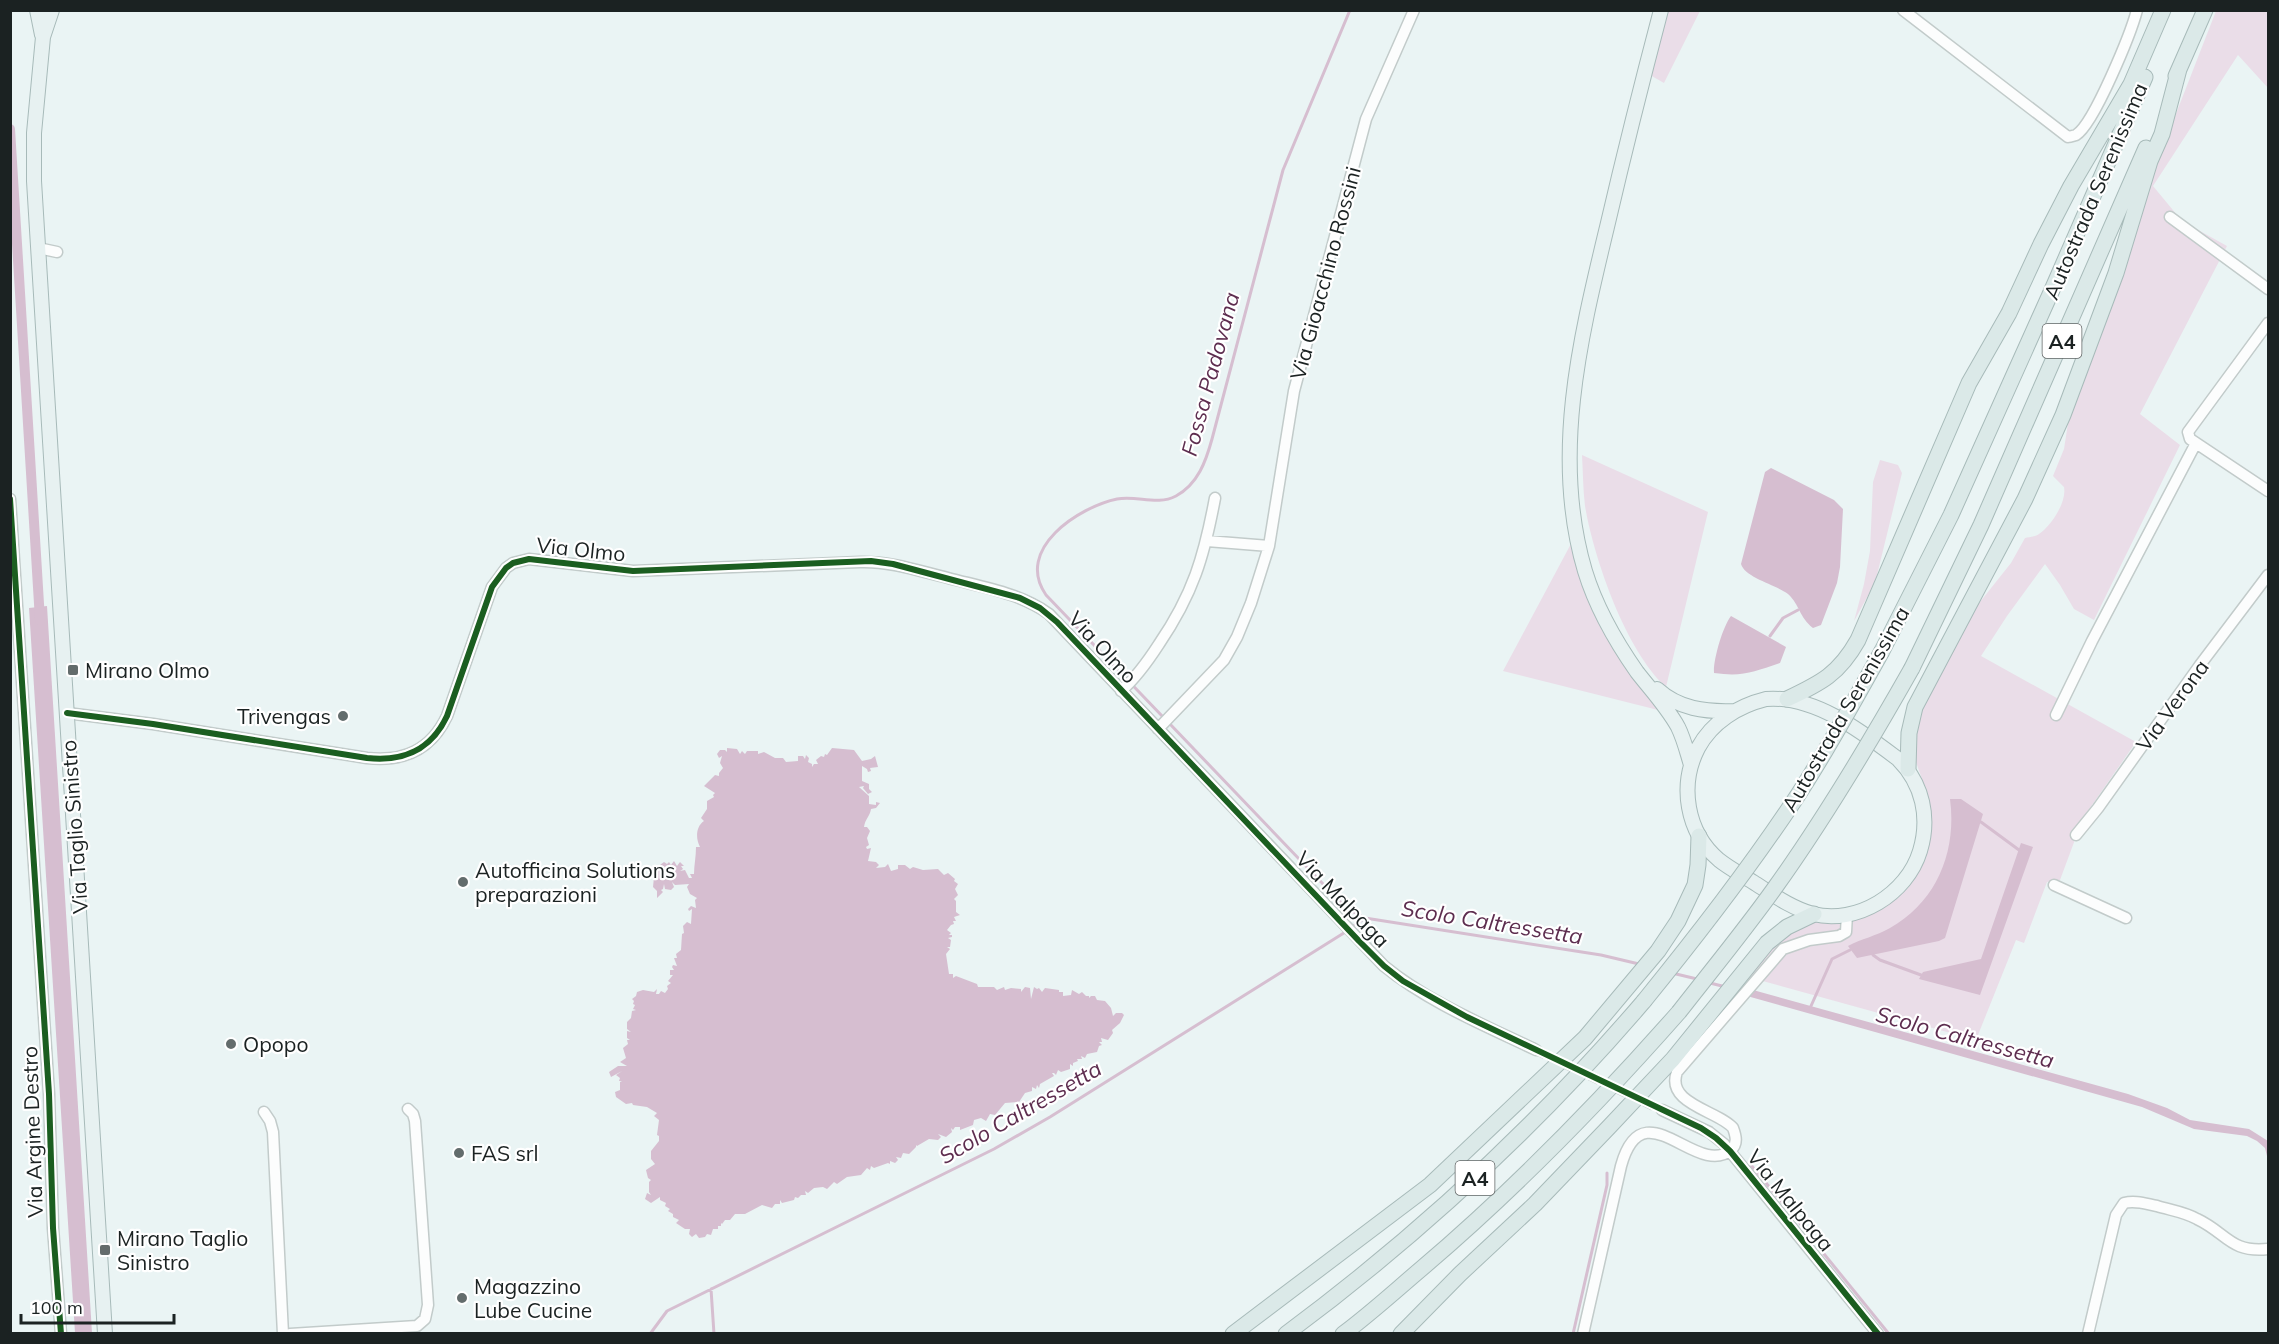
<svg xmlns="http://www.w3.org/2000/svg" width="2279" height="1344" font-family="Mulish,sans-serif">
<rect width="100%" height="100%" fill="#eaf4f4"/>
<path fill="#eadde8" d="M1665 11H1700L1664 83 1650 75Z
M2216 11H2268V88L2238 55 2153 186 2182 221 2227 246 2140 414 2180 445 2094 620 2074 609 2060 585 2045 564 2007 616 1981 656 2136 742 2083 818 2060 880 2047 882 2024 943 2016 940 1976 1040 1741 975 1784 932 1900 890 1930 814 1927 793 1911 748 1910 729 1976 607 2011 563 2025 538C2029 537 2035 537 2039 534 2051 526 2067 502 2064 487L2053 476 2064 449 2069 417 2135 219Z
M1582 455 1708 512 1666 687C1626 651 1594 559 1585 506 1583 490 1583 472 1582 455Z
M1880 460 1898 465 1902 473 1875 583 1854 621 1864 584 1870 551 1873 482Z
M1573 540 1616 651 1631 676 1658 710 1503 671Z"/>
<path fill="#d6bed0" d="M1771 468 1834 500 1843 509 1840 567 1837 583 1821 625 1813 628C1799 617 1800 605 1788 594 1777 585 1745 578 1741 564L1765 472Z
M47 606 92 1333H75L29 608Z
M1731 616 1786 647 1780 663C1753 672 1743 677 1714 673 1713 660 1723 626 1731 616Z
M727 748 737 749 740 754 742 751 745 754 747 751H758V754L764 752 775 758H783L786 762 798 761V756H803L805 759 806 755 809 758 808 762 812 764V767L814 764H818L816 760 821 756 824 757 825 754 827 755 832 748 854 750 862 761 871 759 875 756 878 767 870 768 871 771 868 772 867 769 862 766V781L869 784V789L872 792 868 794 863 788 864 786 859 787 869 796V804L876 805V802L880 803 876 808 871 809C870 816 865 819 864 827H867L870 831 867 838 869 845 866 847 867 849 871 848 868 861 876 862 879 865 876 868 885 867 888 864 891 871 898 869V865H905L910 869 913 867 923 870 938 869 944 875 948 873 955 879 954 881 958 884 955 889 958 895 954 899 956 901V912L960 915 954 917 956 921H953L954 924 951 925 947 930 951 933 949 935H952V937L948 938 951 940 950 947H947L950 949 946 954 949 974H953V978L956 976 977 984 978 987H994L997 990 1004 987 1005 990 1011 988 1021 989V992L1025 987 1030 988 1031 999 1034 987 1037 989 1039 988 1042 992 1045 988 1059 990V992H1063V996L1071 995 1072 990 1079 994 1082 992 1086 996H1089V998L1091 996H1095L1097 1000 1105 1001 1111 1008 1113 1016 1116 1013H1122L1124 1015 1120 1023 1112 1030 1113 1033 1108 1040 1101 1038 1102 1042H1099L1102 1045 1099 1046 1097 1052 1087 1054 1085 1058 1081 1056 1082 1059H1077L1078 1061 1073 1063V1066L1070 1064V1069L1061 1072 1058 1070 1056 1075 1054 1073H1052L1054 1076 1040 1084 1039 1088 1037 1085 1036 1089 1032 1087V1091L1025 1093 1019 1102 1005 1103 995 1115 990 1114 986 1121 981 1118 974 1120 973 1125 960 1130V1127H955L953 1130 951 1128 952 1132 946 1137 938 1134 941 1137 938 1140 929 1139 917 1146 916 1145V1147L909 1154 903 1153 901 1158 896 1157 898 1160 895 1163 890 1161V1164L888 1163 874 1168 871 1166 870 1170 867 1168 861 1175 847 1177 837 1184 834 1182 827 1189 823 1187 814 1188 808 1193 805 1191 806 1195H801L798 1198 795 1197 794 1200 782 1203 780 1200V1204H775L772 1208 762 1205 745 1214H735L730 1220H725L722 1224 721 1223V1226H718V1229H713L711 1235 707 1234 705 1237 699 1238 696 1234 692 1237 689 1234 690 1229H685L676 1223 679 1220 673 1217V1214L668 1211 670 1209 665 1206 666 1203 660 1200V1197L651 1203 645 1199 647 1193 651 1195 649 1192V1182L651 1180 648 1178 646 1170 655 1164 651 1159V1151L659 1141V1136L657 1135 659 1120 654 1116 657 1113 647 1107 633 1105 632 1103 626 1104 616 1097 615 1092 620 1090V1082L622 1081H619L620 1078 616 1075 622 1071 611 1077 609 1072 618 1066H627L620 1062 626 1058 623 1048 628 1044 627 1040H630L627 1038V1031L631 1032 627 1029V1022L631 1018 632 1011 636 1010 633 1009 635 1005 633 1004 634 1001 632 999 636 996 637 992 643 990 654 992 657 989 656 994H659L661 991 665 993 668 989 667 986 671 983 668 981 673 975H670V970H674L672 967 673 965 677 966 674 958H677L676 954 681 950 682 934 684 933 683 926 687 922 691 924 692 909 689 911 688 909 691 906 696 908 695 900 697 898 690 894 687 887 689 884 675 885 672 882 674 887 671 890 665 889 664 884 663 889 661 890 663 892 657 898V891L653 887 654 877 658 873 656 868 664 862 667 864 669 862 671 865 674 861 677 866 680 862 684 866H681L683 869 680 871 685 870 689 878H692L690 874H694C694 865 696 857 696 847H700C696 840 695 827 704 821L701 818 707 809V801L714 797 713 795 715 793 704 786 715 775 719 776V773L723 768 720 763 722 756 719 758 717 754 720 750H725L727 752Z
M1950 799H1961L1983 814 1945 938 1939 941 1857 958 1848 946C1861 939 1876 936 1890 928 1937 902 1957 851 1950 799Z
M2021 843 2033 847 1980 995 1919 979 1923 972 1981 959Z
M1753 990 2128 1094 2167 1108 2190 1120 2249 1129 2268 1141V1160L2265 1148 2257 1141 2247 1136 2194 1129 2142 1107 1747 996Z"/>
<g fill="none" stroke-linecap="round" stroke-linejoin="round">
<path stroke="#d6bed0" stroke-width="3" d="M1770 636 1783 618 1798 610
M1164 718 1046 595C1014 549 1079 507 1117 499 1137 495 1157 506 1176 496 1198 484 1206 461 1212 439L1283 170 1350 10
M1169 723 1346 908 1365 918
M1981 822 2019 850
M1352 927 1365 918 1601 955 1639 964
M1873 955 1880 960 1921 975
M1672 973 1697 979
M1710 983 1726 987
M1811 1006 1832 959 1850 950
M1750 1164 1803 1227
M1820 1249 1889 1334
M711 1289 714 1334
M650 1334 667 1311 994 1149 1050 1117 1347 931
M1573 1334 1607 1185V1173"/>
<path stroke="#d6bed0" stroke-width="10" d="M10 129 40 620"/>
<path stroke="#c1caca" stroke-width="10" stroke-dasharray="10 5" stroke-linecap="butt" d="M1536 1050 1662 1110"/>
<g stroke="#c2cbca" stroke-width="13">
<path id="minor" d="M1903 10 2068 137C2069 137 2076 135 2076 135 2094 124 2131 33 2137 10
M2170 217 2268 289
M38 248 57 252
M2268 323 2188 432 2190 439 2268 491
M10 499 49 1094 53 1228 61 1334
M1207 541 1269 546
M1121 691C1137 677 1148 661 1159 644 1193 594 1204 557 1215 498
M67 713 153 724 367 758C404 762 431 750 447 716L492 587 506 568 513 563 529 559 633 571 860 562C890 561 919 571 948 578 982 587 1020 593 1049 614L1384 966C1428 1002 1484 1025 1536 1050
M2056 715 2092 641 2196 443
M1158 729 1224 660 1237 637 1251 603 1269 546 1294 391 1366 119 1414 10
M2076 835 2098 808 2200 665 2268 575
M2054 885 2126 918
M1662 1110 1709 1132 1724 1144 1878 1334
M264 1112 270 1121 273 1132 283 1334
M290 1334 417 1326 425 1319 428 1305 415 1121 413 1114 408 1109
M1583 1334 1621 1166C1643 1086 1696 1179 1731 1150 1738 1144 1736 1136 1733 1128 1719 1111 1665 1104 1677 1072L1783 949 1809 940 1839 936 1846 932 1847 914
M2088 1334 2116 1215 2124 1203C2136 1200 2146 1204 2157 1206 2170 1210 2185 1212 2197 1219 2227 1233 2230 1253 2268 1249"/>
</g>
<g stroke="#a7bab9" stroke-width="16">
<path id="major" d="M37 10 42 35
M52 10 43 37 34 133V181L105 1334
M1661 10C1642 82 1624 154 1607 227 1580 339 1551 457 1585 571 1596 607 1616 642 1637 672 1651 690 1667 707 1678 727 1684 739 1687 752 1691 765
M1657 689C1679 709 1705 712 1734 711
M1766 699C1814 695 1861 731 1898 759 1923 784 1930 818 1920 851 1907 894 1857 925 1813 914 1791 908 1772 894 1753 882 1742 875 1729 868 1719 860 1686 832 1679 785 1698 748 1712 722 1738 706 1766 699Z"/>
</g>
<g stroke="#a7bab9" stroke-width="17">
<path id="highway" d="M2176 76 2205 10
M1882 651 1951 515 2052 290 2145 77
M1912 668 1981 525 2146 148
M1787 699C1821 683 1839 674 1858 640L1969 383 2009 313 2041 244 2071 186 2131 84 2163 10
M1908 769 1909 733 1915 707 2025 499 2063 415 2116 273 2150 161 2162 134 2179 69
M1233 1334 1430 1185 1585 1038 1658 951 1678 921 1695 885 1698 865 1699 836
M1286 1334C1418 1236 1538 1125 1644 1001
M1343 1334C1370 1314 1395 1291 1421 1269 1514 1190 1598 1104 1679 1012
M1401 1334 1460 1274 1535 1204 1609 1127 1673 1059 1767 943 1787 927 1814 914"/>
</g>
<use href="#minor" stroke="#fcfdfd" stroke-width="10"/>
<use href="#major" stroke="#e7f1f1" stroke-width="14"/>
<use href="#highway" stroke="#dbe9e8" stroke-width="15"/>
<g stroke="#a7bab9" stroke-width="17" stroke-linecap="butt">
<path id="highway-bridge" d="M1644 1001C1697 936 1748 870 1794 801 1826 753 1854 701 1882 651
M1679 1012C1711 971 1744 931 1774 889 1825 818 1869 744 1912 668"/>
</g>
<use href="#highway-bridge" stroke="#dbe9e8" stroke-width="15"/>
<g stroke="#fff" stroke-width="10">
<path id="cycleway" d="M10 499 49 1094 53 1228 61 1334
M67 713 153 724 367 758C404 762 431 750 447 716L492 587 506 568 513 563 529 559 633 571 871 561 893 564 1020 598 1040 608 1057 622 1359 941 1384 966 1403 981 1467 1017 1701 1128 1716 1138 1730 1151 1878 1334"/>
</g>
<use href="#cycleway" stroke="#1b5e20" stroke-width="6"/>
</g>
<g fill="#636c6c" stroke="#fff" stroke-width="2">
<rect x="67" y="664" width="12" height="12" rx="3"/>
<circle cx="343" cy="716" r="6"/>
<circle cx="463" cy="882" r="6"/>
<circle cx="231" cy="1044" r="6"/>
<circle cx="459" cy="1153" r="6"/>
<rect x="99" y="1244" width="12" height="12" rx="3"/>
<circle cx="462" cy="1298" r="6"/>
</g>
<g text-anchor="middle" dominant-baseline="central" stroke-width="4.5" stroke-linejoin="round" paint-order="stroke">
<g fill="#fff" stroke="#5f6464" stroke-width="1.5">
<rect x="2042.5" y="324" width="39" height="34" rx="4.5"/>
<rect x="1455.5" y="1161" width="39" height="34" rx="4.5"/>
</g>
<g font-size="20" font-weight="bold" fill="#1b2222">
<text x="2062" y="341">A4</text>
<text x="1475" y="1178">A4</text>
</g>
<g font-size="21" fill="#1b2222" stroke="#fff">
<text transform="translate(2095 191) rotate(-67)">Autostrada Serenissima</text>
<text transform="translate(1325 273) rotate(-75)">Via Gioacchino Rossini</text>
<text transform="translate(581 549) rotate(6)">Via Olmo</text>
<text transform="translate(1103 647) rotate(47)">Via Olmo</text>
<text transform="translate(2172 705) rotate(-54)">Via Verona</text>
<text transform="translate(1845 709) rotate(-60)">Autostrada Serenissima</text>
<text transform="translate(74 827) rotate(-94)">Via Taglio Sinistro</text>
<text transform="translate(1343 899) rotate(46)">Via Malpaga</text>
<text transform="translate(32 1132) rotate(-92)">Via Argine Destro</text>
<text transform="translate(1791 1200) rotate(51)">Via Malpaga</text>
</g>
<g font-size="21" fill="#1b2222" stroke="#fff" text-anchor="start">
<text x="85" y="670">Mirano Olmo</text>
<text x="331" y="716" text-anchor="end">Trivengas</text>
<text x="475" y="870">Autofficina Solutions<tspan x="475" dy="24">preparazioni</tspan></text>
<text x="243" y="1044">Opopo</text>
<text x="471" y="1153">FAS srl</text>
<text x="117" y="1238">Mirano Taglio<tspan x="117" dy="24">Sinistro</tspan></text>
<text x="474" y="1286">Magazzino<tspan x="474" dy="24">Lube Cucine</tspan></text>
</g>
<g font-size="22" font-style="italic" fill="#5d2d4f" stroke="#fff">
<text transform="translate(1210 374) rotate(-75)">Fossa Padovana</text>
<text transform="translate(1492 922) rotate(9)">Scolo Caltressetta</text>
<text transform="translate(1965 1037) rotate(15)">Scolo Caltressetta</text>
<text transform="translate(1020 1112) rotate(-30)">Scolo Caltressetta</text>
</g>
</g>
<rect width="2279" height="1344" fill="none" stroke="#1b2222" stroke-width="24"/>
<path d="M21 1314v9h153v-9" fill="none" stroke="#1b2222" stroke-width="3"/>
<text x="30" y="1314" font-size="18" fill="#1b2222" stroke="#ffffff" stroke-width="4.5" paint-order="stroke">100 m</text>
</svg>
